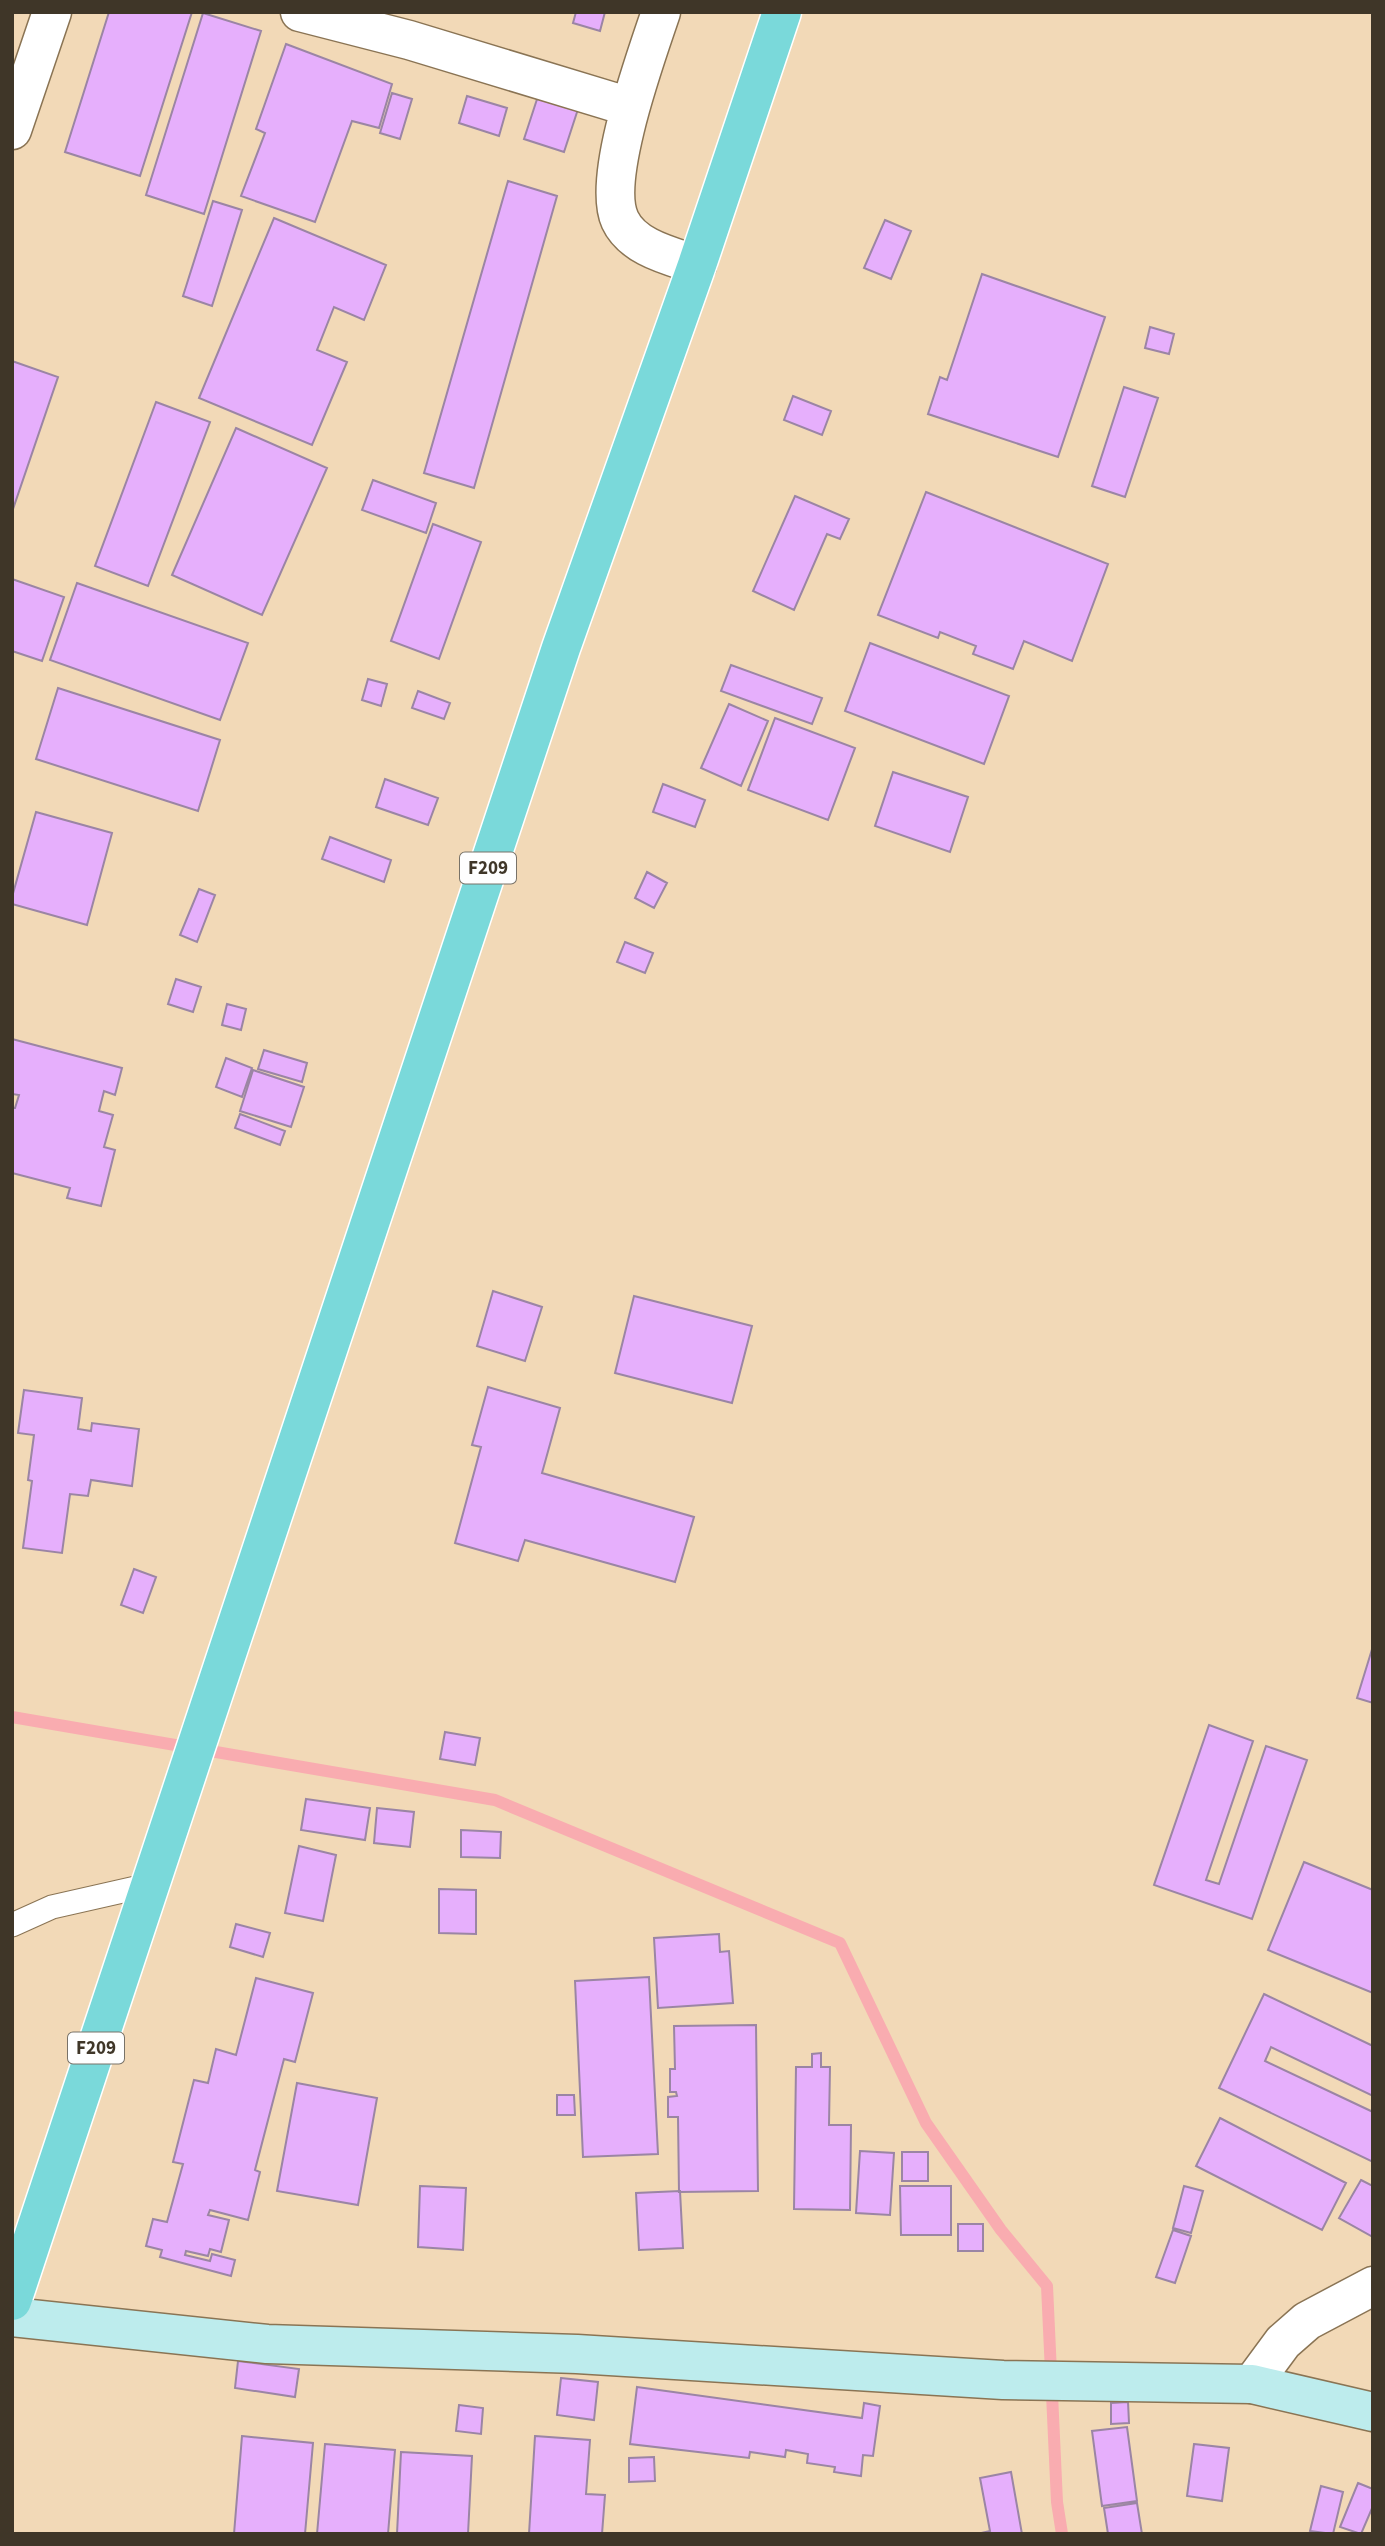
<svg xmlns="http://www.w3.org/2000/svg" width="1385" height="2546" font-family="'Source Sans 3',sans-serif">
<rect width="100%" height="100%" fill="#f2d9b7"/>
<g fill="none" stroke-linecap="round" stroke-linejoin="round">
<path stroke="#f9acb0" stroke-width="12" d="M12 1717 495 1800 840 1943 926 2123 1001 2230 1047 2286 1057 2502 1062 2534"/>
</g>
<path fill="#e6affc" stroke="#9b85a4" stroke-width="2" d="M109 12H192L140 176 65 152Z
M576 12H605L600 31 573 23Z
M203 13 261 31 204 214 146 195Z
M286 44 392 84 379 128 352 121 315 222 241 196 265 133 256 129Z
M540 90 580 103 564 152 524 139Z
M392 93 412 99 400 139 380 133Z
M467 96 507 108 499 136 459 123Z
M508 181 557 196 474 488 424 473Z
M213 201 242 210 212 306 183 296Z
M274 218 386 265 364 320 334 307 317 350 347 362 312 445 199 398Z
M885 220 911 231 891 279 864 268Z
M982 274 1105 317 1058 457 928 414 940 377 947 380Z
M1150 327 1174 334 1169 354 1145 348Z
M12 361 58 377 12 512Z
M1124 387 1158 398 1125 497 1092 486Z
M793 396 831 411 822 435 784 420Z
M156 402 210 422 148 586 95 566Z
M236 428 327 468 262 615 172 575Z
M373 480 436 503 426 533 362 510Z
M926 492 1108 564 1072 661 1024 641 1013 669 973 654 976 646 940 632 938 638 878 615Z
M795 496 849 519 840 539 827 534 794 610 753 591Z
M433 524 481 542 439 659 391 641Z
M12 579 64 597 42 661 12 651Z
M77 583 248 643 220 720 50 660Z
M870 643 1009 696 984 764 845 711Z
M731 665 822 698 812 724 721 691Z
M368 679 387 684 381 706 362 700Z
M58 688 220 740 198 811 36 759Z
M418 691 450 703 444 719 412 708Z
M729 704 768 721 741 786 701 768Z
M775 718 855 748 828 820 748 790Z
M893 772 968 797 950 852 875 826Z
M385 779 438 798 428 825 376 807Z
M663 784 705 800 695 827 653 812Z
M36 812 112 833 87 925 12 904V897Z
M330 837 391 860 384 882 322 859Z
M647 872 667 883 654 908 635 898Z
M199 889 215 895 197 942 180 935Z
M625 942 653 953 645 973 617 962Z
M176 979 201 987 193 1012 168 1004Z
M227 1004 246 1009 241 1030 222 1025Z
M12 1039 122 1068 115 1095 104 1091 99 1111 113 1115 104 1147 115 1150 101 1206 67 1198 70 1188 12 1173V1108H15L19 1095 12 1094Z
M264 1050 307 1063 302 1082 258 1069Z
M226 1058 252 1068 242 1097 216 1087Z
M253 1070 304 1087 291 1127 240 1111Z
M240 1114 285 1131 280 1145 235 1128Z
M493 1291 542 1307 525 1361 477 1346Z
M634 1296 752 1326 732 1403 615 1373Z
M488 1387 560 1408 542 1473 694 1517 675 1582 525 1540 518 1561 455 1543 481 1447 472 1445Z
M24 1390 82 1398 78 1429 91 1431 92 1423 139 1429 132 1486 91 1480 88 1496 70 1494 62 1553 23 1548 32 1481 28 1480 34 1435 18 1433Z
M134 1569 156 1577 143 1613 121 1605Z
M1373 1646V1703L1357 1698Z
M1209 1725 1253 1741 1206 1880 1219 1884 1266 1746 1307 1760 1252 1919 1154 1885Z
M445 1732 480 1738 475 1765 440 1759Z
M306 1799 370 1808 365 1840 301 1830Z
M377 1808 414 1812 410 1847 374 1843Z
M461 1830 501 1832 500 1858 461 1857Z
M299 1846 336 1855 323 1921 285 1913Z
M1304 1862 1373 1890V1993L1268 1950Z
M439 1889 476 1890V1934L439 1933Z
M236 1924 270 1933 263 1957 230 1947Z
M719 1934 720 1952 729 1951 733 2003 658 2008 654 1938Z
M649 1977 658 2154 583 2157 575 1981Z
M256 1978 313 1993 295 2062 284 2059 255 2170 260 2172 248 2220 210 2210 208 2215 229 2220 221 2252 210 2249 208 2256 186 2251 185 2255 210 2261 212 2254 235 2260 231 2276 160 2257 162 2250 146 2246 153 2219 167 2222 183 2164 173 2162 194 2080 208 2083 216 2049 236 2055Z
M1264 1994 1373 2046V2096L1271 2047 1265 2061 1373 2112V2162L1219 2088Z
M756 2025 758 2191 679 2192 678 2117H668V2097L677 2096 676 2092H670V2069H675L674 2026Z
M821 2053V2067H830L829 2125H851L850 2210 794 2209 796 2067H812V2054Z
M297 2083 377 2098 358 2205 277 2191Z
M557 2095H574L575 2115H557Z
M1220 2118 1346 2183 1322 2230 1196 2166Z
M860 2151 894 2153 890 2215 856 2213Z
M902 2152H928V2181H902Z
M1361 2180 1373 2186V2237L1339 2218Z
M420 2186 466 2188 463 2250 418 2247Z
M900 2186H951V2235H901Z
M1184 2186 1203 2191 1191 2233 1173 2228Z
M680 2191 683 2248 639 2250 636 2193Z
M958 2224H983V2251H958Z
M1173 2230 1191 2236 1175 2283 1156 2277Z
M238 2361 299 2369 295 2397 235 2388Z
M561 2378 598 2382 594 2420 557 2415Z
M637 2387 862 2418 864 2403 880 2406 873 2456 863 2455 861 2476 834 2472 835 2467 807 2463 808 2454 786 2450 785 2457 750 2452 749 2458 630 2444Z
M1128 2402 1129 2423 1111 2424V2403Z
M459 2405 483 2408 481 2434 456 2431Z
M1127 2427 1137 2501 1102 2506 1092 2431Z
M242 2436 313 2443 305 2534H234Z
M535 2436 590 2440 586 2494 605 2495 602 2534H529Z
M325 2444 395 2450 388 2534H317Z
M1194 2444 1229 2448 1222 2501 1187 2496Z
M401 2452 472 2456 468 2534H397Z
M654 2457 655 2481 629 2482V2458Z
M1011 2472 1022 2534H977L990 2531 980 2478Z
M1358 2483 1373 2489V2506L1361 2534 1340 2527Z
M1321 2486 1343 2492 1333 2534 1310 2531Z
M1137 2503 1142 2534H1108L1104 2508Z"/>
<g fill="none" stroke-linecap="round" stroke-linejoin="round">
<g stroke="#8a7454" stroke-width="25">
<path id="service" d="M12 1925 52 1907 149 1885"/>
</g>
<g stroke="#8a7454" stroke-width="41">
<path id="minor" d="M300 12 409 40 630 107
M661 12C646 57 601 179 620 220 633 248 671 256 697 265
M12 130 52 12
M1252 2384 1283 2342 1307 2321 1373 2286"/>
</g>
<g stroke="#8a7454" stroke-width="41">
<path id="secondary" d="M12 2317 267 2344 577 2354 1003 2380 1252 2384 1373 2412"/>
</g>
<g stroke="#fff" stroke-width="41">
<path id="primary" d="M12 2301 561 648 697 265 782 12"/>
</g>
<use href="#service" stroke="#fff" stroke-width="23"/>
<use href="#minor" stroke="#fff" stroke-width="38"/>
<use href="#secondary" stroke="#bdeced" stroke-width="38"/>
<use href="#primary" stroke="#7ad9da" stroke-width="38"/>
</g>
<g text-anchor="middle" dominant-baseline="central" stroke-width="6" stroke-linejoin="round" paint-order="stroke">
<g fill="#fefefe" stroke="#787268" stroke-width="2">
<rect x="460" y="852.5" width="56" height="31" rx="5"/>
<rect x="68" y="2032.5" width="56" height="31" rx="5"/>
</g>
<g font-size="19" font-weight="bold" fill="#3f3628">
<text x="488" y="868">F209</text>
<text x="96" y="2048">F209</text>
</g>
</g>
<rect width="1385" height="2546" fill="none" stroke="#3f3628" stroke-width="28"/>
</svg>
